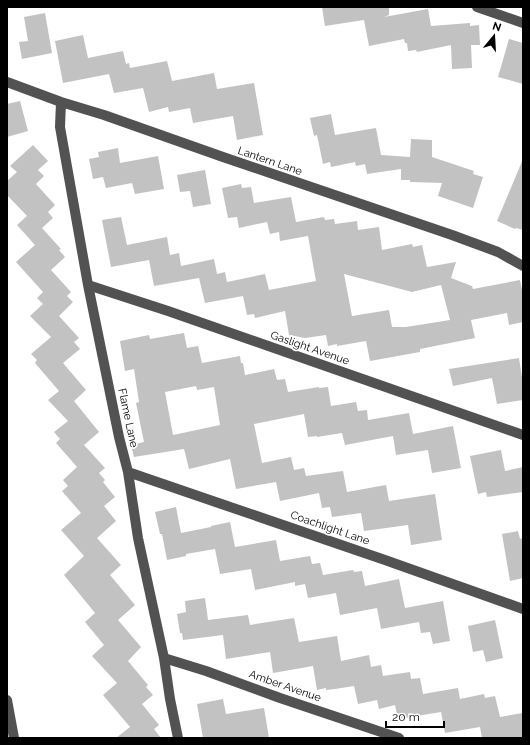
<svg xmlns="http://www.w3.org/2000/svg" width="530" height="745" font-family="Raleway,sans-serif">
<rect width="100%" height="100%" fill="#fff"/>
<path fill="#c2c2c2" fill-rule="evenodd" d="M322 7H389V15L384 17 428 9 431 26 470 23V26L479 25 480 45H471L472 68 452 69 451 45 417 52 416 50 408 51 407 43H405L404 39 369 46 364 20 325 26Z
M45 13 52 53 22 59 19 42 28 41 24 17Z
M83 35 88 58 123 51 126 64 129 63 130 68 167 61 172 81 214 73 217 89 254 83 263 135 237 140 233 116 193 123 190 108 169 112 168 107 149 112 143 88 114 93 109 74 63 83 55 41Z
M509 39 523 43V84L498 77Z
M20 101 28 131 7 137V104Z
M331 114 335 135 376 128 381 155 410 157 411 139 432 140V157L474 171 473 174 483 177 473 208 438 196 442 183 410 182V180H401V169L367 174 365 164 356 166 355 162 331 167 330 162 323 164 317 135 314 136 310 118Z
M33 145 48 161 38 170 44 176 36 184 55 205 48 212 53 218 42 228 61 249 59 250 65 257 51 270 71 292 67 296 73 302 59 316 79 338 74 342 80 349 63 363 86 390 74 401 99 432 84 445 105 468 99 473 105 480 103 482 115 497 104 506 116 521 97 538 121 565 110 575 135 605 118 620 141 647 128 661 148 685 146 687 153 695 142 704 159 725 154 729 161 738H116L130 727 103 695 117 683 92 656 104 645 85 622 95 613 64 575 84 556 61 530 81 513 62 491 68 486 63 480 77 467 56 443 60 439 54 432 68 421 48 400 59 391 35 363 37 360 31 354 51 337 30 316 43 304 37 298 43 292 16 262 35 245 17 225 27 216 7 195V181L17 172 10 166Z
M118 148 120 163 158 156 164 189 135 194 132 183 106 188 103 177 93 179 89 159 99 157 98 152Z
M523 159V230L516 228 515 229 497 221Z
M205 170 211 204 193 207 190 191 180 192 177 175Z
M241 184 242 188 251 187 254 203 291 197 296 222 324 217 325 220 334 219 335 224 357 221 358 230 379 227 382 250 412 244 413 247 422 245 427 267 456 262 451 278 472 286 473 289 520 280 523 295V322L509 325 507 313 471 320 475 338 420 349V352L370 361 366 341 337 346V344L328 346 326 335 305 338 289 335 285 311 255 318 254 314 247 315 243 296 205 303 199 278 154 286 149 260 111 267 102 220 121 217 127 245 167 237 170 255 179 253 181 266 214 259 217 274 225 272 227 282 265 274 269 290 316 281 308 236 280 241 279 232 270 234 267 222 239 228 237 217 228 218 222 188ZM344 274 412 292 441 285 450 320 406 327H392L389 310 352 316Z
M184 333 187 348 198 346 202 363 240 356 241 363H243L245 375 274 369 277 380 285 379 288 392 319 387V388L328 387 331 406 356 402 358 411 367 410 368 420 409 413 413 434 453 426 461 468 432 473 428 450 396 455 393 436 345 445 342 433 317 437V436L308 437 304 414 254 424 262 463 291 457 294 470 304 468 306 476 343 471 347 492 386 485 389 501 435 494 442 540 411 545 408 525 364 531 361 513 332 517 330 507 322 508 319 493 280 501 276 482 236 489 230 459 189 469 184 449 134 457 131 445 144 442 136 403 139 402 134 369 125 371 120 341 149 335 150 339ZM196 386 197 390 214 387 220 425 173 435 165 392Z
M519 358 523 384V400L497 404 492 378 453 386 449 369Z
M501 450 505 471 523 467V492L487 497 486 492 478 494 470 456Z
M176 507 181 533 211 527V526L230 522 235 547 276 540 280 561 310 556 312 564 320 563 323 575 353 570 354 572 362 571 365 586 399 579 405 608 443 601 450 641 433 644 430 632 421 633 419 622 381 629 377 608 340 615 336 593 308 598 305 584 295 586V582L255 590 251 569 220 574 215 549 186 554V556L167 560 162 534H160L155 512Z
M518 531 520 539 523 538V578L510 581 502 534Z
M205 598 208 620 248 615 250 625 294 618 299 642 337 636 341 661 369 655 371 667 381 665 383 676 410 672 411 679 420 678 423 694 458 688 460 699 484 694 485 698 495 696 500 717 523 713V738H482L480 727 445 733 441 712 398 719 395 705 379 709 377 700 358 704 354 686 335 689 326 690V688L317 690 313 666 273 673 270 652 226 659 223 635 183 640 182 633H180L177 614 186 612 185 601Z
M495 620 503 658 486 662 483 650 473 652 468 626Z
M223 699 226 714 264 708 269 738H203L197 704Z"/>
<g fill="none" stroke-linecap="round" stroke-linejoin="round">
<path stroke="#525252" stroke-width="10" d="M477 7 523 23
M7 82 61 102 104 115 223 157 452 235 498 252 523 266
M61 102 60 127 88 285 119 437 128 472 138 538 164 658 170 699 178 738
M88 285 168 311 523 435
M128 472 385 560 523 609
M164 658 206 671 280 698 399 738
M7 700 14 738"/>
</g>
<g text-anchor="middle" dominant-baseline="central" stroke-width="3.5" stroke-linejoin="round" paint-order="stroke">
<g font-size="11" fill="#000" stroke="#fff">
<text transform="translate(270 161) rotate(19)">Lantern Lane</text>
<text transform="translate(310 348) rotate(19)">Gaslight Avenue</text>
<text transform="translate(128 418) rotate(78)">Flame Lane</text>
<text transform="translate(330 528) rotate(19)">Coachlight Lane</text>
<text transform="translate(285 686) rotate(19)">Amber Avenue</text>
</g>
</g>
<rect width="530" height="745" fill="none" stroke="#000000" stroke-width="16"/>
<g transform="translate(494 36) rotate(18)" stroke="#ffffff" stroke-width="3" paint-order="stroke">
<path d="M0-3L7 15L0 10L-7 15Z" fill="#000000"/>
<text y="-6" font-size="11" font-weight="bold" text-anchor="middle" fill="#000000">N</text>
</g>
<path d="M386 721v6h58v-6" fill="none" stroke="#000000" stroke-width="2"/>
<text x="392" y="721" font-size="12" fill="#000000" stroke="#ffffff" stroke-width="3" paint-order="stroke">20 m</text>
</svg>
